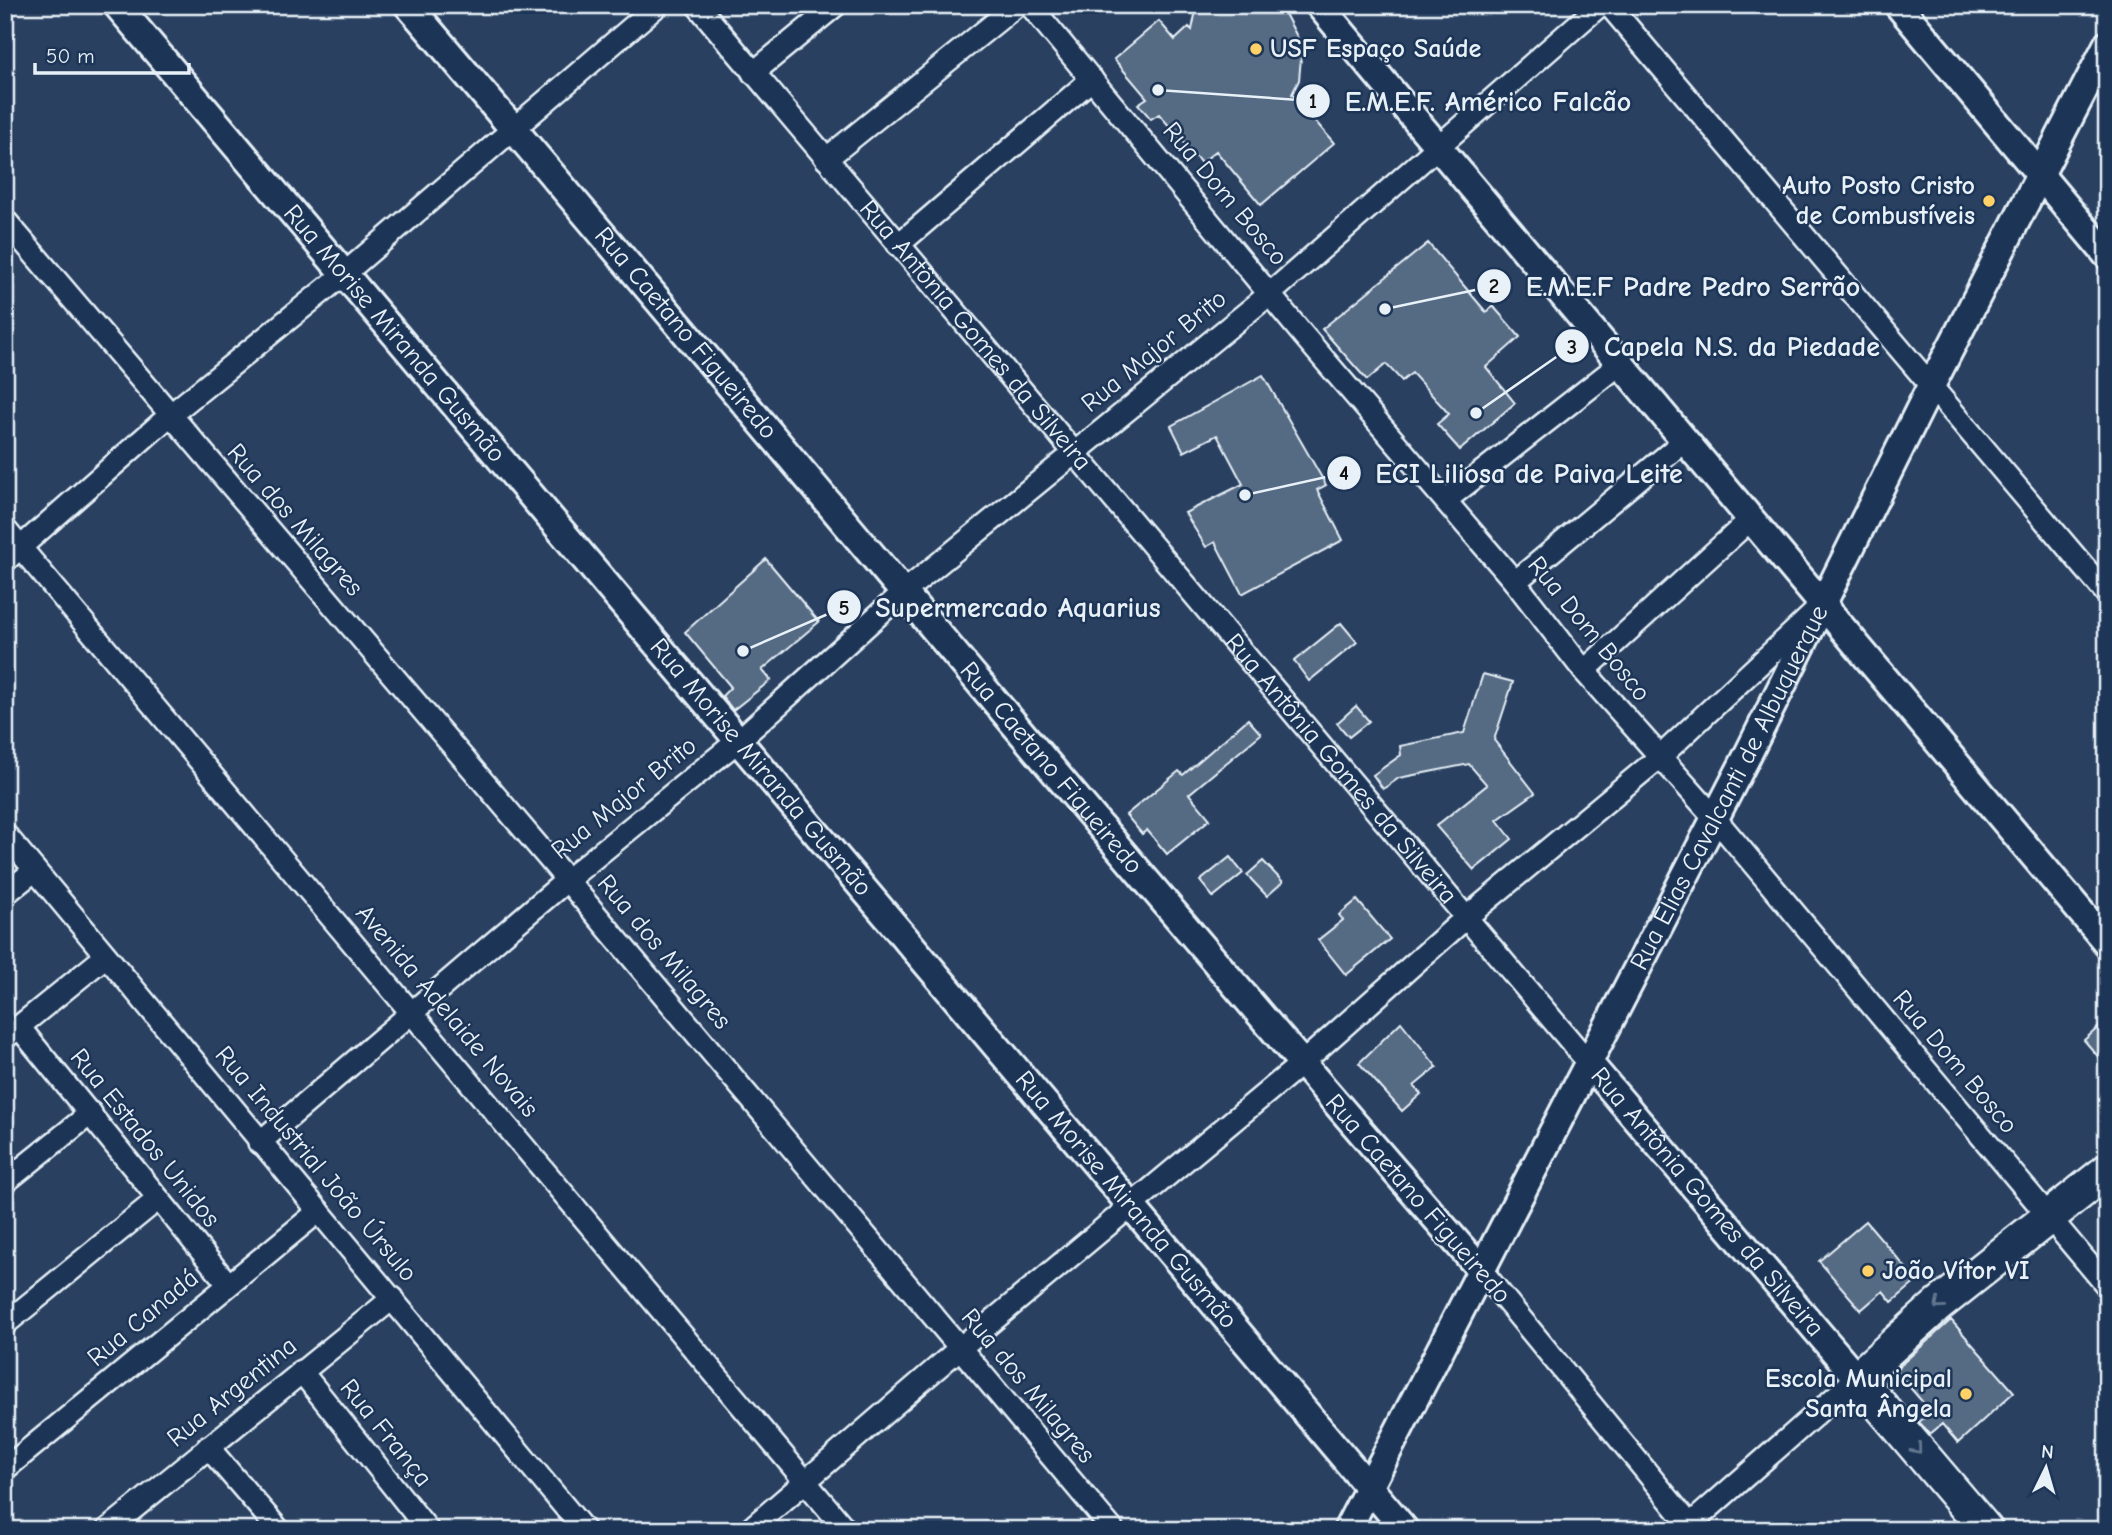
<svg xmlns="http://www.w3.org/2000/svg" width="2112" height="1535" font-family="'Comic Neue',sans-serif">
<rect width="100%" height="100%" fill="#294061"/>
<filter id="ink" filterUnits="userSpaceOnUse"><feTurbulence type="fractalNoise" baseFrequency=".0143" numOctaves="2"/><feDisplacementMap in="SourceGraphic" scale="14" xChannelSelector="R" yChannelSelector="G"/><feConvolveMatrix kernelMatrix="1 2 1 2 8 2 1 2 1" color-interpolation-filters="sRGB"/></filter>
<g filter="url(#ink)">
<path fill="#556a83" stroke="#e8f1f8" stroke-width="2" d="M1197 5H1276L1283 10 1302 46 1299 80 1292 94 1334 143 1261 205 1216 151 1201 163 1159 114 1151 119 1138 104 1147 98 1114 59 1159 21 1175 40 1189 27 1192 30Z
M1428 243 1486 312 1493 306 1520 337 1486 367 1515 403 1460 450 1437 424 1449 414 1412 373 1402 381 1386 364 1367 380 1322 329Z
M1263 375 1326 485 1317 490 1343 540 1242 594 1215 542 1206 547 1185 513 1243 484 1217 435 1184 452 1171 426Z
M766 559 819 622 762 670 771 680 733 710 722 696 731 687 685 632Z
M1341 623 1357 642 1309 681 1294 661Z
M1483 674 1513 682 1494 740 1535 793 1497 820 1512 839 1474 870 1436 826 1487 785 1469 764 1399 778 1383 789 1373 775 1401 755 1400 746 1464 733Z
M1356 706 1369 721 1349 737 1337 723Z
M1248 719 1261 734 1189 794 1210 819 1167 854 1147 830 1142 834 1126 815 1179 771 1183 775Z
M1230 857 1243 873 1213 897 1200 881Z
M1263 861 1283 882 1267 896 1247 875Z
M1357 900 1390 939 1346 975 1318 940 1343 920 1339 915Z
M2107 1020V1067L2084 1040Z
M1401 1022 1437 1067 1414 1086 1421 1094 1402 1111 1359 1063Z
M1866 1221 1917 1281 1892 1302 1883 1291 1861 1310 1819 1261Z
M1951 1320 2014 1392 1958 1443 1942 1424 1930 1434 1919 1422 1931 1412 1895 1370Z"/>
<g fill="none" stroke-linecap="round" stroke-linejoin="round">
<g stroke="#e8f1f8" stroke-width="26">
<g id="minor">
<path id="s1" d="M697 5 1588 1062"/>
<path d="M1030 5 1304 336 1515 582 1584 671 1714 817 2107 1286"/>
<path d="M1609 5 2107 594"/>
<path d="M753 73 836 5"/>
<path d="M826 159 1017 5"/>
<path d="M5 220 567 880 1113 1530"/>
<path d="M898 245 1092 79"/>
<path d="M1446 500 1620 364"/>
<path d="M5 529 846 1530"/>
<path d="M5 561 169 416 344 274 658 5"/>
<path d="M1515 582 1684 441"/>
<path d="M1584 671 1751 519"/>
<path d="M5 834 584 1530"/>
<path d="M5 894 35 870"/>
<path d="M19 1027 228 1284"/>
<path d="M5 1038 106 956"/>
<path d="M259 1143 567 880 739 740 905 591 1271 293 1600 5"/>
<path d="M5 1182 91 1113"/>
<path d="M1481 1270 1694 1530"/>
<path d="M5 1324 158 1199"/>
<path d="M301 1371 428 1530"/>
<path d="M208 1447 279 1530"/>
<path d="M5 1469 319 1211"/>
<path d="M107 1530 393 1298"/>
<path d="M749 1530 960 1348 1301 1064 1468 916 1660 757 1816 611"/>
<path d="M1684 1530 1857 1378"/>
</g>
</g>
<g stroke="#e8f1f8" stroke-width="32">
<g id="tertiary">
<path id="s2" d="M117 5 1405 1530"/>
<path id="s3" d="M408 5C767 425 1117 854 1481 1270"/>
<path d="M1319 5 2107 943"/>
<path d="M1898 5 2107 255"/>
<path id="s4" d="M1588 1062 1857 1378"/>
<path id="s5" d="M1347 1530 1745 760 1931 386 2107 45"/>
</g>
</g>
<g stroke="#e8f1f8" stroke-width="38">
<path id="primary" d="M1986 1530 1857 1378 1938 1305 2107 1171"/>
</g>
<use href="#minor" stroke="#1d3557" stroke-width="21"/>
<use href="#tertiary" stroke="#1d3557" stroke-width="26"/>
<use href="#primary" stroke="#1d3557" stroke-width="33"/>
</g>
<defs><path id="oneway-chevron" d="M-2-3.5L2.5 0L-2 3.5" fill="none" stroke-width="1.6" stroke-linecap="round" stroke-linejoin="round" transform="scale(1.75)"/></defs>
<g stroke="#64778f">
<use href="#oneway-chevron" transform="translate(1939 1305) rotate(140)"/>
<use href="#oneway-chevron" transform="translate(1917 1449) rotate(50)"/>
</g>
</g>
<g fill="#ffd166" stroke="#1d3557" stroke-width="2.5">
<circle cx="1256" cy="49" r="7"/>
<circle cx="1989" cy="201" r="7"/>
<circle cx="1868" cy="1271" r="7"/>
<circle cx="1966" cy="1394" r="7"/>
</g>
<g text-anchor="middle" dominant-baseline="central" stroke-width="5" stroke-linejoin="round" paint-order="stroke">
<g font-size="26" font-weight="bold" fill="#e8f1f8" stroke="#1d3557" text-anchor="start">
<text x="1270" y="49">USF Espaço Saúde</text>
<text x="1975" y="186" text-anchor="end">Auto Posto Cristo<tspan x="1975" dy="30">de Combustíveis</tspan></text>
<text x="1882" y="1271">João Vítor VI</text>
<text x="1952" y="1379" text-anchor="end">Escola Municipal<tspan x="1952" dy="30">Santa Ângela</tspan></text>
</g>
<g font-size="26" fill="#e8f1f8" stroke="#1d3557">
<text transform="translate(1225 194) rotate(50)">Rua Dom Bosco</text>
<text stroke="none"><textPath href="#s3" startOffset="430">Rua Caetano Figueiredo</textPath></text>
<text stroke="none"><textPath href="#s2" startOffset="430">Rua Morise Miranda Gusmão</textPath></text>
<text stroke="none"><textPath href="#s1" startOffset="432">Rua Antônia Gomes da Silveira</textPath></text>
<text transform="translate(1154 351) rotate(-39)">Rua Major Brito</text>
<text transform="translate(295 520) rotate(49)">Rua dos Milagres</text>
<text transform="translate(1589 629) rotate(51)">Rua Dom Bosco</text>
<text stroke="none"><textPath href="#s3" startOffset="998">Rua Caetano Figueiredo</textPath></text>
<text stroke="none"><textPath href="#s2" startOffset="998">Rua Morise Miranda Gusmão</textPath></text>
<text stroke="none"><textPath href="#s1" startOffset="999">Rua Antônia Gomes da Silveira</textPath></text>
<text stroke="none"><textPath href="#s5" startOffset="835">Rua Elias Cavalcanti de Albuquerque</textPath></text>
<text transform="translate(624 798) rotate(-39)">Rua Major Brito</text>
<text transform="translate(664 952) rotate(50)">Rua dos Milagres</text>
<text transform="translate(447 1011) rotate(50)">Avenida Adelaide Novais</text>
<text transform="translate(1955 1062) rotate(50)">Rua Dom Bosco</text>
<text transform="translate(145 1138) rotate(51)">Rua Estados Unidos</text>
<text transform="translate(316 1164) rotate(50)">Rua Industrial João Úrsulo</text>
<text transform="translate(1418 1199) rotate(49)">Rua Caetano Figueiredo</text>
<text stroke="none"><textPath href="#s2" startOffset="1564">Rua Morise Miranda Gusmão</textPath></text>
<text stroke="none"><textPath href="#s4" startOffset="184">Rua Antônia Gomes da Silveira</textPath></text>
<text transform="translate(143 1318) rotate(-40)">Rua Canadá</text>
<text transform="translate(1028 1386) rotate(50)">Rua dos Milagres</text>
<text transform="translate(232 1392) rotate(-39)">Rua Argentina</text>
<text transform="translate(386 1433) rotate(51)">Rua França</text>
</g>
</g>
<path fill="none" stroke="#e8f1f8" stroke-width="2.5" d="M1158 90L1313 101M1385 309L1494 286M1476 413L1572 346M1245 495L1344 473M743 651L844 607"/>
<g fill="#e8f1f8" stroke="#1d3557" stroke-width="2.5">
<circle cx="1158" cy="90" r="7"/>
<circle cx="1385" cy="309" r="7"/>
<circle cx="1476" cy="413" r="7"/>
<circle cx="1245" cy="495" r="7"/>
<circle cx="743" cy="651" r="7"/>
<circle cx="1313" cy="101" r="18"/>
<circle cx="1494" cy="286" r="18"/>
<circle cx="1572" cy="346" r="18"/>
<circle cx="1344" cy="473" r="18"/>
<circle cx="844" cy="607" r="18"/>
</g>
<g font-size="21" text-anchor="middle" font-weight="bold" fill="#111">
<text x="1313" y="108">1</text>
<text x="1494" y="293">2</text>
<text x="1572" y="354">3</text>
<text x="1344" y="480">4</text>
<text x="844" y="615">5</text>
</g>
<g font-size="28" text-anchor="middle" font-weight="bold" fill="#e8f1f8" stroke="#1d3557" stroke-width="5" stroke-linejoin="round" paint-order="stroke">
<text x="1488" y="111">E.M.E.F. Américo Falcão</text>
<text x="1693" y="296">E.M.E.F Padre Pedro Serrão</text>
<text x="1742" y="356">Capela N.S. da Piedade</text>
<text x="1529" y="483">ECI Liliosa de Paiva Leite</text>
<text x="1018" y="617">Supermercado Aquarius</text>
</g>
<rect width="2112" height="1535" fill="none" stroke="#1d3557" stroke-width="28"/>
<rect x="14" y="14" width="2084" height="1507" fill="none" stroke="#e8f1f8" stroke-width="2.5" filter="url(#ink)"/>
<g transform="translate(2046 1468) rotate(5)" stroke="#1d3557" stroke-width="5" paint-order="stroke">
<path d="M0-5L12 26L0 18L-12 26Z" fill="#e8f1f8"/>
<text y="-10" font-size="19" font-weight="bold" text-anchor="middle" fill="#e8f1f8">N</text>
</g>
<path d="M35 63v10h154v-10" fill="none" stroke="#e8f1f8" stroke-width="3.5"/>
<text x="46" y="63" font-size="21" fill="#e8f1f8" stroke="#1d3557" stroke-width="5" paint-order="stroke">50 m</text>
</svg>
